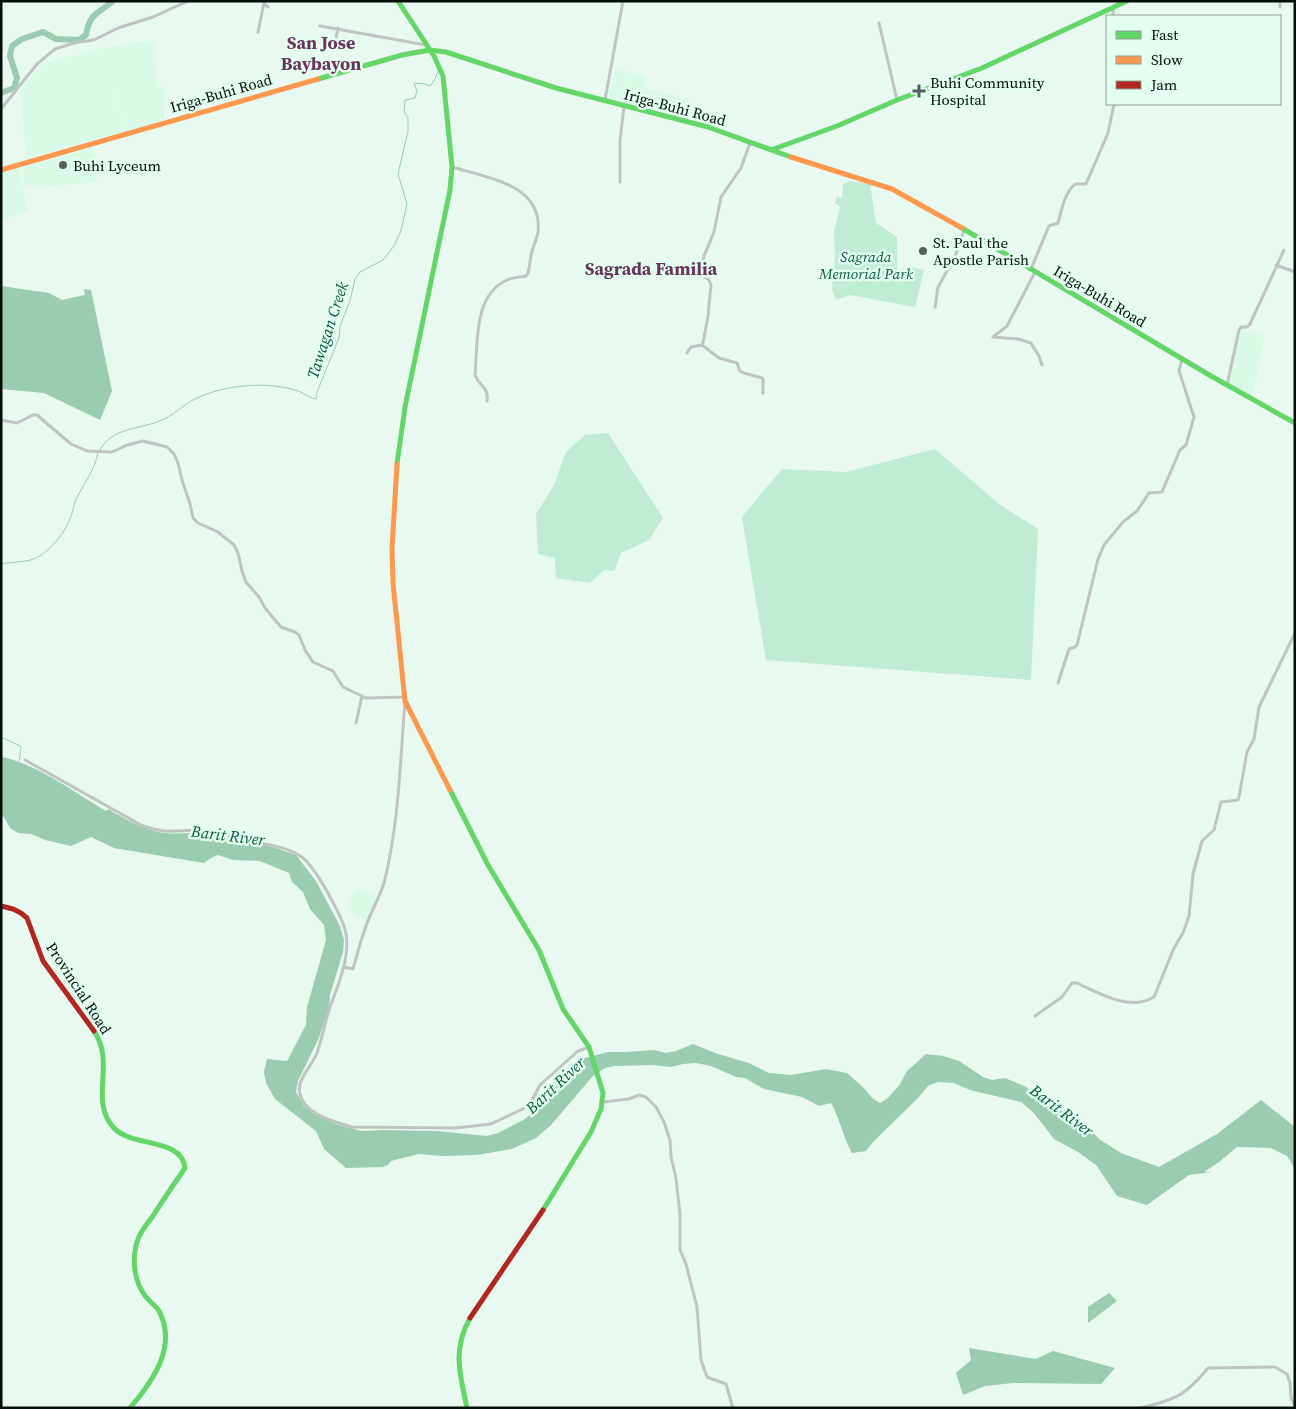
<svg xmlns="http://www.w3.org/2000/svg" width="1296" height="1409" font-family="'Source Serif 4',serif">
<rect width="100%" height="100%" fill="#e8f9f0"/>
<path fill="#dafae8" d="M155 40 157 85 164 87V120L124 132 113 69 123 132 26 158 20 89 44 63 108 47Z
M615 69 647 77 644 88 689 99 684 116 608 97Z
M94 147 97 182 26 188 21 168Z
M19 168 28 212 1 220V173Z
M1241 329 1264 335 1259 369 1251 396 1228 383Z
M357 888 377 896 366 922 354 915 348 906Z"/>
<path fill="#c0ecd5" d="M849 181 870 184 876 223 897 237V270L910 267 924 270 915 307 850 295 836 300 832 290 835 256 834 232 840 207 835 203 836 197 842 198 843 184Z
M608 433 663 518 649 540 621 553 614 571 604 570 590 583 556 578 555 558 538 554 536 514 554 485 566 452 585 435Z
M935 449 999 504 1038 529 1031 680 766 660 742 517 782 469 846 472Z"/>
<path fill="#9accb2" d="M1 286 49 293 62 300 85 295 84 289 91 290 112 391 100 420 44 393 1 389Z
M1 757C34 762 77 794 106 811L108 809C124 818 141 828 158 832 179 837 212 827 228 841L270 846 296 855 316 881 340 926 344 940 343 952 330 995 329 1008 318 1040 298 1081 296 1092 304 1106 313 1113 336 1124 361 1131 383 1130 437 1131 487 1136 498 1133 525 1119 540 1105 565 1075 585 1058 608 1052H626L654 1050 666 1053 676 1051 693 1044 718 1054 749 1063 769 1073 791 1075 826 1069 847 1073 864 1088 872 1098 880 1103 888 1098 900 1084 907 1071 926 1054 943 1056 959 1061 983 1077 992 1080 1005 1078 1024 1086 1065 1113 1078 1117 1099 1139 1121 1153 1159 1167 1217 1134 1261 1100 1295 1127V1169L1287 1156 1271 1148 1237 1147 1219 1162 1204 1172H1212L1189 1175 1147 1205 1117 1196 1096 1165 1078 1152 1054 1139 1033 1112 1021 1102 970 1090 954 1083 938 1082 928 1086 917 1099 872 1143 866 1151 852 1153C843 1137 840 1119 831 1103L819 1106 802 1097 764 1089 745 1078 736 1077 711 1066 696 1063 683 1064 671 1067 653 1065 615 1066 605 1068 593 1076 551 1125 536 1138 512 1149 477 1155 442 1156 419 1154 391 1161 388 1165 383 1167 346 1168 324 1149 316 1131 275 1099 266 1083 264 1072 267 1059 287 1061 306 1025 307 1007 326 940 324 925 310 909 303 892 292 882 289 873 260 861 233 860 218 855 211 858 204 863 114 848 91 837 71 846 45 840 31 834 18 833 10 828 4 817 1 816Z
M1109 1293 1117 1301 1088 1323V1307Z
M969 1348 1036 1359 1053 1351 1115 1368 1101 1384 1013 1383 985 1386 963 1395 956 1373 971 1360Z"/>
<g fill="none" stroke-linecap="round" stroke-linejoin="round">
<path stroke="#9accb2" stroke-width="1" d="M100 450C111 428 139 429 160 421 173 416 183 405 195 399 224 385 264 381 295 390 303 392 309 398 316 399L317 392 339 338 340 326 350 301 355 279 360 272 383 260 394 246 401 231 407 204 398 174 408 131V117L404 112 405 100 415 98 417 91 414 83 425 84 430 86 435 79 438 71
M1 564C27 560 35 564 54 544 60 537 65 530 69 521 73 514 73 506 76 499 84 484 95 469 98 453
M1 737 20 746 21 748 19 761"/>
<path stroke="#9accb2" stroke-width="6" d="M1 93 14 88 17 78 10 56 12 46 22 39 43 32 56 39 79 40 86 35C90 12 97 15 113 1"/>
<path stroke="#bfc4c2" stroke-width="3" d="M262 1 268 7
M1280 7V1
M1113 8V16
M879 23 897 100
M320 26 426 45
M258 32 264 3
M335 43 338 28
M605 100 623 1
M1 109 37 64 55 49 74 43 94 40 118 28 153 17 188 1
M452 167C487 178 543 184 538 232 537 239 534 244 532 251 530 258 530 266 528 273L526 276C520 277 513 277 507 280 473 295 478 344 475 375 479 387 489 386 487 401
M620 182V141L624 106
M1276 265 1295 272
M1031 269 1049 226 1058 223C1062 209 1064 194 1075 184H1086L1108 133 1114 104
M1035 272 1007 326 993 337 1018 339 1031 343 1039 356 1042 365
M935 307 938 287 955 257 964 230
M702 345 719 358 737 363 740 371 744 373 762 378 763 379V393
M687 353 691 347 702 345 703 343 708 316 711 285 709 280 701 274 704 256 714 232 721 197 741 168 750 143
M1227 385 1239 330 1241 327H1247L1250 324 1284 250
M1 420 17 423 33 415H37L71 444 87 451 112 452 127 445 143 441 167 447 174 454 178 463 182 480 190 504 193 518 198 523 218 532 234 545 238 553 242 571 246 582 259 597 265 608 281 627 295 632 299 635 305 650 313 662 333 671 343 687 366 698 404 697
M1058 683 1069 649 1075 647 1077 645 1098 559 1104 545 1123 522 1137 511 1149 493 1162 492 1180 450 1186 445 1194 417 1179 371 1182 359
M356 723 362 696
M25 760 141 825C167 835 176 830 201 830 217 831 230 836 245 840 265 845 286 845 303 858 313 866 320 880 327 891 333 903 341 916 345 929 351 952 341 978 333 999 326 1016 323 1035 317 1053 312 1066 296 1080 300 1094 304 1114 335 1122 352 1127L456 1128 491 1124 529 1106 540 1085 578 1051 589 1047
M344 967 353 969C357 956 360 942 365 929 370 913 379 899 384 883 399 825 400 762 405 702
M1035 1016 1062 997 1072 983H1077C1099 993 1130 1012 1154 997L1174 948 1183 933 1189 916 1193 874 1202 841 1214 830 1221 802 1238 800 1239 797 1247 752 1254 739 1259 707 1295 633
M603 1102 629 1099 639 1095 646 1097 656 1107 664 1122 670 1140 671 1157 676 1178 680 1215V1250L686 1264 697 1307 701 1360 707 1377 726 1384 733 1408
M1140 1408C1176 1399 1184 1397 1208 1368L1275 1367 1287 1374 1290 1383 1291 1398 1295 1406"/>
<path stroke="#63d668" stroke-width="5" d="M318 79 402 55 430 50 446 52 556 88 708 127 791 157
M771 150 837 126 897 100 982 68 1127 1
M962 228 1211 376 1295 423
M397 464 405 407 450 190 452 167 443 76 434 56 398 1
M450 790 488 865 539 950 563 1009 589 1047 603 1093 601 1109 591 1132 543 1210
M94 1031C116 1063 89 1100 113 1127 131 1148 182 1137 185 1168 174 1184 163 1200 153 1216 146 1225 138 1235 136 1246 132 1263 135 1283 146 1297 150 1302 156 1306 159 1311 178 1347 152 1382 130 1408
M467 1408C460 1374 452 1350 470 1318"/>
<path stroke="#ff974d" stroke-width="5" d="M791 157 892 189 962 228
M1 170 318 79
M397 464 392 549 393 583 405 701 450 790"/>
<path stroke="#b3261e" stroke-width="5" d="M1 906 13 909 21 913 27 918 43 961 94 1031
M470 1318 543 1210"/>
</g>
<g fill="#54615a" stroke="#e2ffef" stroke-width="2">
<path d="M916.5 83.5h5v5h5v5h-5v5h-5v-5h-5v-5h5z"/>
<circle cx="63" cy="165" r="5"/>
<circle cx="923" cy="251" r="5"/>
</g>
<g text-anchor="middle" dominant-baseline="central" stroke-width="5" stroke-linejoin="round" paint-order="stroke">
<g font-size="15" fill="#040f09" stroke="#e2ffef" text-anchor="start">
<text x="930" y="82">Buhi Community<tspan x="930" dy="17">Hospital</tspan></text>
<text x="73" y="165">Buhi Lyceum</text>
<text x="933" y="242">St. Paul the<tspan x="933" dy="17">Apostle Parish</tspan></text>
</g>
<g font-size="15" fill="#040f09" stroke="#e2ffef">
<text transform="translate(221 93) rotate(-16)">Iriga-Buhi Road</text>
<text transform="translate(675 107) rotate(15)">Iriga-Buhi Road</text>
<text transform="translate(1100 296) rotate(31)">Iriga-Buhi Road</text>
<text transform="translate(79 988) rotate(57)">Provincial Road</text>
</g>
<g font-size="15" font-style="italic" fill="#0a5b3d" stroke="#e2ffef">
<text x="866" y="256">Sagrada<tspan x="866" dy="17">Memorial Park</tspan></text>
</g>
<g font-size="16" font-style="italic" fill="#04583a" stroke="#e2ffef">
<text transform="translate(327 330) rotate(-72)">Tawagan Creek</text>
<text transform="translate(228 835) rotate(7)">Barit River</text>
<text transform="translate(555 1085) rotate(-43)">Barit River</text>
<text transform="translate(1062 1110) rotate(37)">Barit River</text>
</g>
<g font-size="18" font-weight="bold" fill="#6a335f" stroke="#e2ffef">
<text x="321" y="42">San Jose<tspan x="321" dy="21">Baybayon</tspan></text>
<text x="651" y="268">Sagrada Familia</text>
</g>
</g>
<rect width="1296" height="1409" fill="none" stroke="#040f09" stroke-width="5"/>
<rect x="1106" y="15" width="175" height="90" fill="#e2ffef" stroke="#899f93"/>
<rect x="1116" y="31" width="25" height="8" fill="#63d668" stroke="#899f93"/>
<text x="1151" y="40" font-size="15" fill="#040f09">Fast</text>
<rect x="1116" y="56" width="25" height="8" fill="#ff974d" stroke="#899f93"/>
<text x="1151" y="65" font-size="15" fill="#040f09">Slow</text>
<rect x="1116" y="81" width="25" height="8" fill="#b3261e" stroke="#899f93"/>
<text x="1151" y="90" font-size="15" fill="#040f09">Jam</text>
</svg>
